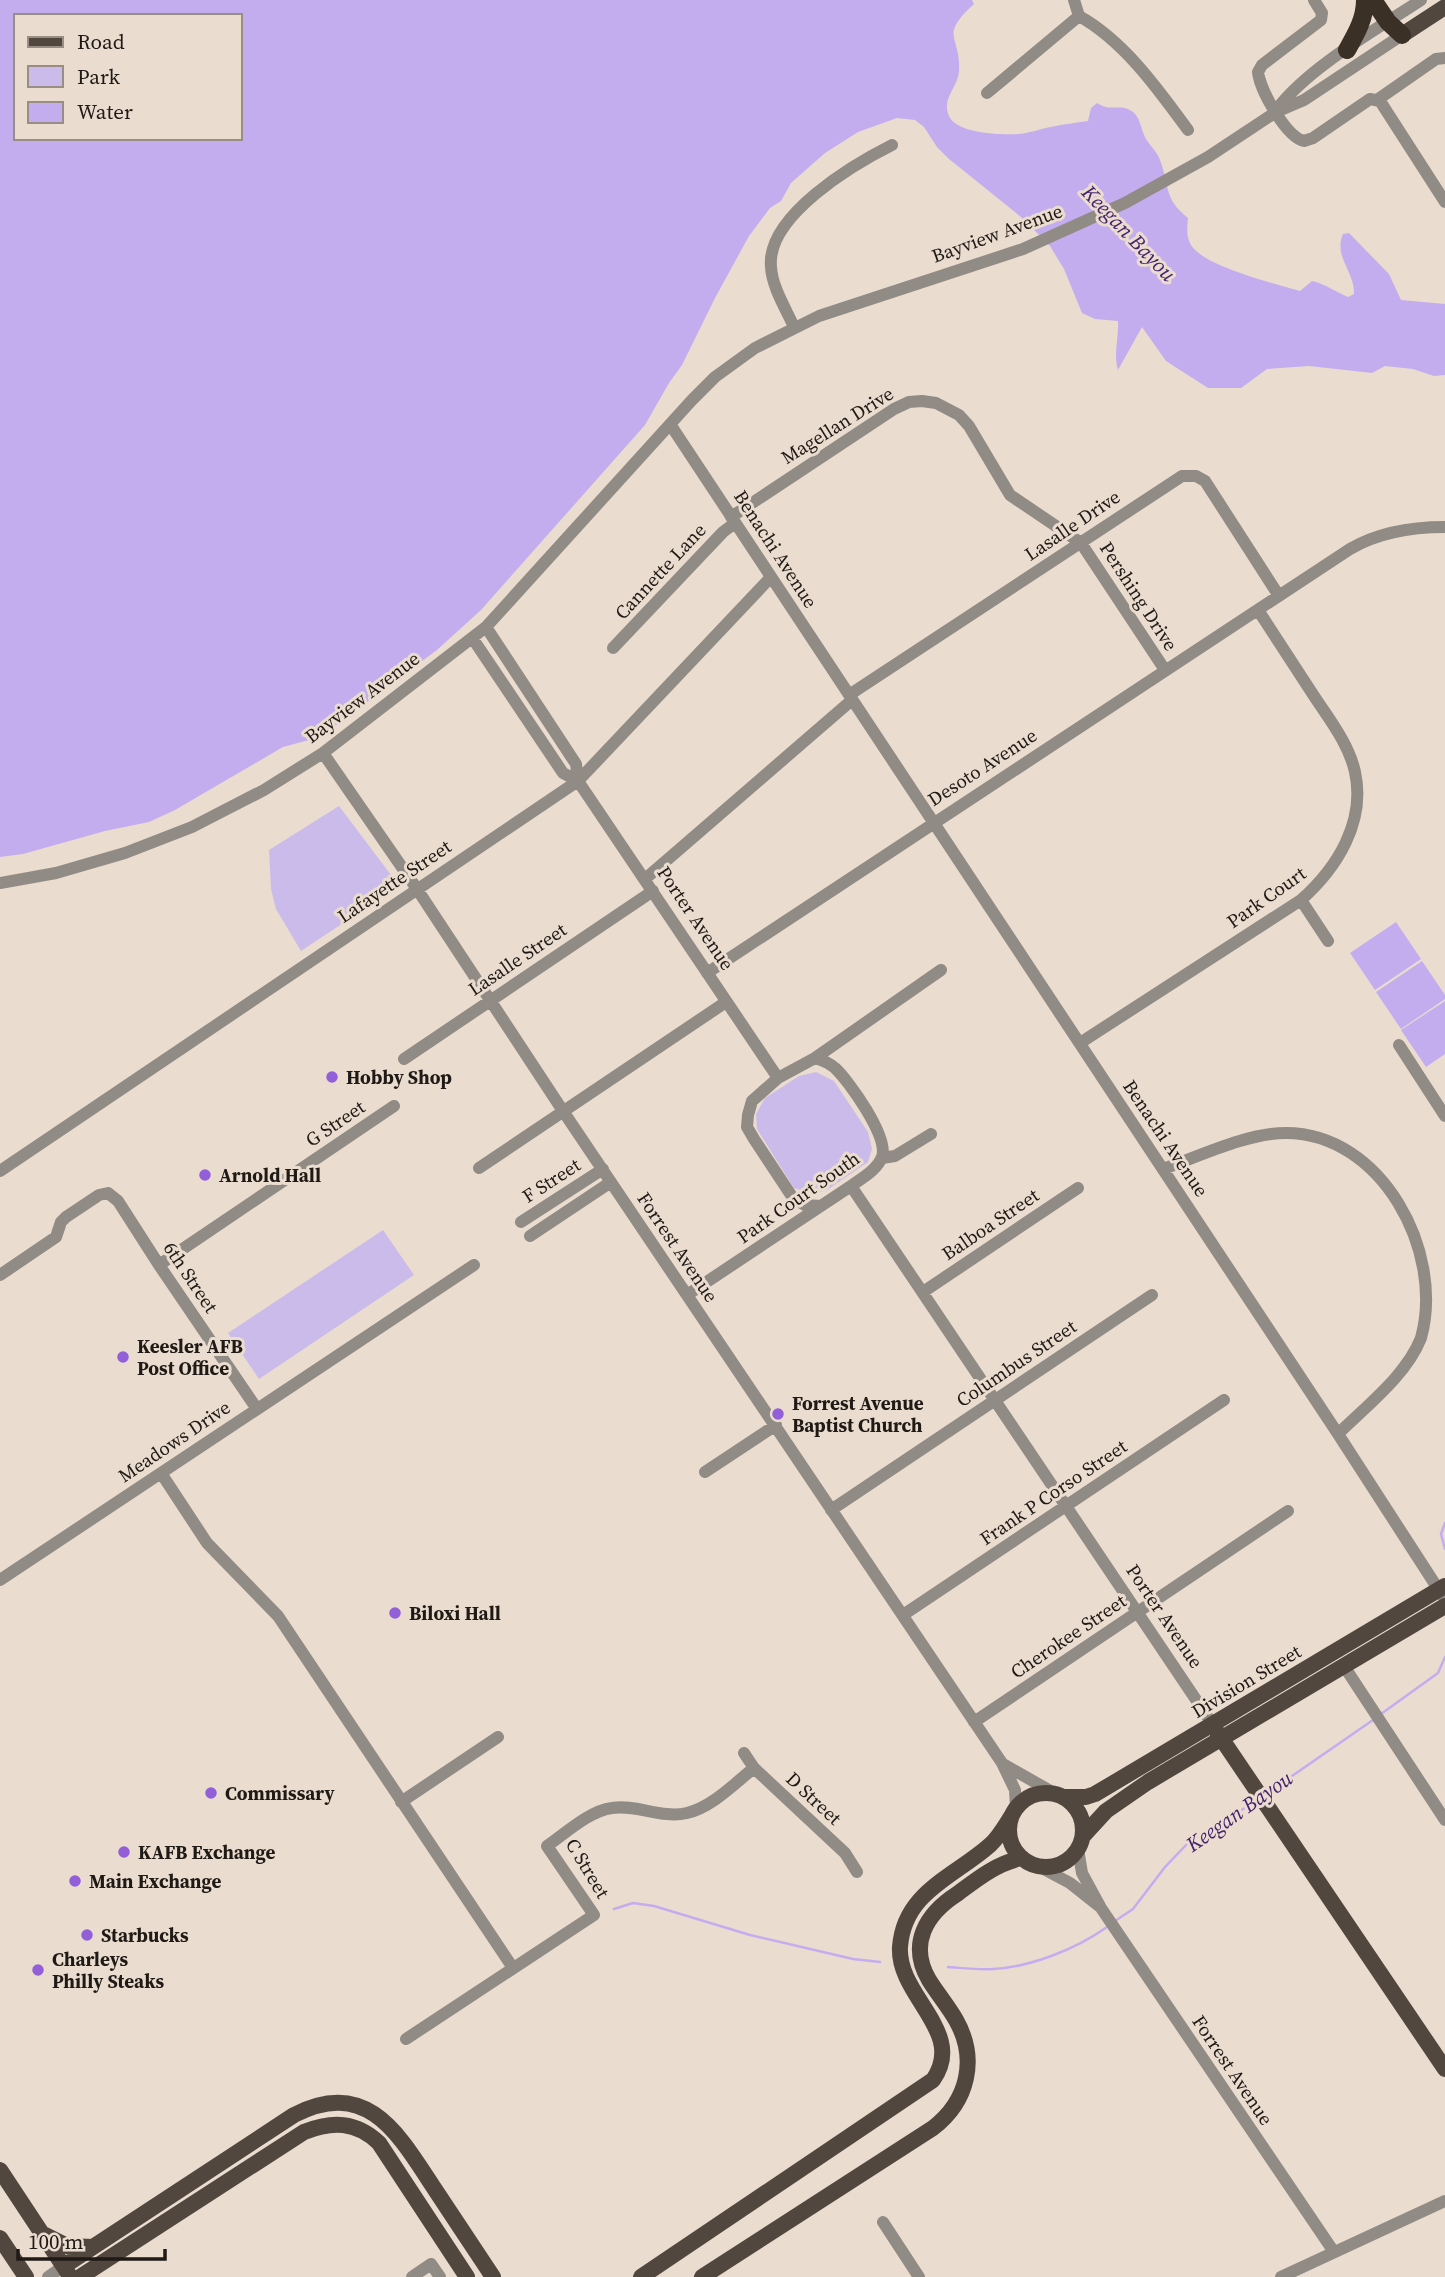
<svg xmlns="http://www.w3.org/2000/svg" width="1445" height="2277" font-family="'Source Serif 4',serif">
<rect width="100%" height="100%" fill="#eadccf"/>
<path fill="#cbbbeb" d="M339 806 397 883 384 896 301 951 276 909 271 889 269 850Z
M816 1072 834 1081 868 1132 872 1149 868 1162 827 1190 813 1194 794 1188 757 1129 756 1114 765 1098 799 1076Z
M383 1230 414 1275 259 1379 228 1333Z"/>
<path fill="#c4adef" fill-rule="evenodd" d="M0 0H972L974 4C938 37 961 35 959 71 958 88 941 98 949 116 957 134 1002 135 1019 134 1030 133 1040 129 1051 127 1063 124 1076 123 1088 121L1091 108 1097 103C1112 113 1120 102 1133 112 1140 117 1141 129 1145 137 1149 145 1157 151 1160 160 1170 186 1163 198 1188 218 1187 228 1186 236 1191 245 1203 266 1276 284 1300 291L1312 281C1325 284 1336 292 1348 297L1354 294C1355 272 1333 256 1343 234L1349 233 1389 274 1401 300 1445 304V375L1434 376 1413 369 1385 366 1372 373 1309 366 1267 369 1241 388H1208L1166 361 1142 327 1118 370C1113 353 1119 339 1118 321L1095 319 1082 313 1064 269 1050 246 1021 217 949 159 937 147 924 127 915 120 897 118 858 132 825 153 791 183 781 201 770 208 749 236 715 298 682 365 669 383 645 425 481 610 437 650 320 737 283 747 175 810 149 822 105 831 23 854 0 857ZM16 16H240V138H16Z
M1396 922 1421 959 1375 990 1350 953Z
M1422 961 1445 995V999L1401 1029 1376 992Z
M1445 1001V1054L1426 1067 1401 1030Z"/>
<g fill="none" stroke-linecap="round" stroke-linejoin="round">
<path stroke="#c4adef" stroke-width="2.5" d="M1445 1523 1441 1534 1445 1549
M1381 1714 1438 1673 1445 1657
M1266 1794 1373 1720
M614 1909 633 1903 654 1906 750 1935 853 1959 880 1962
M1115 1921 1133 1909 1165 1867 1189 1842 1258 1800
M948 1967C963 1968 978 1970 993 1969 1031 1967 1076 1949 1107 1927"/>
<path stroke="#918b85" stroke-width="12" d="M1074 0 1079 16C1124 41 1158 89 1188 130
M1314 0 1322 13 1321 20 1262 65 1258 72C1260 90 1286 137 1304 141L1313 138 1370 99 1380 101 1445 202
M987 93 1079 16
M1377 100 1436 59 1445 58
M1277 109C1310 66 1376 30 1421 0
M794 327C786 309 772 287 771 267 766 216 854 164 892 145
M670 424 1338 1434 1442 1595
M731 517 894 409 909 402 922 401 936 403 959 415 969 426 1010 495 1081 543 1165 670
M486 627 576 764 578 781
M473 639 563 773 578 781 778 1078
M613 648 723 532 735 523
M849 695 1182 476H1196L1205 481 1279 596
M323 753 417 889 563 1111 1002 1763 1015 1790 1016 1808
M645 879 852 700
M0 883 56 873 125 853 192 827 264 790 323 753 486 627 692 400 715 377 755 348 819 316 1023 249 1125 203 1208 157 1276 112 1304 100 1402 35
M1301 900 1328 941
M707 973 1350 549C1379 532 1411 527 1445 527
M1080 1043 1301 900C1337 868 1366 822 1355 772 1349 744 1329 719 1314 696 1295 667 1276 638 1258 610
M1399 1045 1445 1116
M404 1059 653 891
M882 1158 895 1156 931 1134
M479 1168 726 1002
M1163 1169C1200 1156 1247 1133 1286 1133 1381 1133 1445 1251 1421 1338 1406 1376 1366 1406 1338 1434
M0 1171 578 781 771 577
M851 1186 1213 1725
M821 1206 805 1205 793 1198 754 1139 747 1127 748 1115 752 1101 778 1078 815 1058 941 970
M521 1222 603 1169
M530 1236 611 1182
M159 1265 394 1106
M0 1275 56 1237 61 1222 66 1217 99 1195 108 1193 118 1201 159 1265 257 1409
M923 1292 1078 1188
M687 1295 851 1186C862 1178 877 1170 882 1157 889 1137 849 1081 835 1068 829 1063 822 1060 815 1058
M705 1472 776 1425
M161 1473 207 1543 278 1616 513 1968
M831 1510 1152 1295
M0 1580 474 1265
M903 1615 1224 1400
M1344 1666 1445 1820
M974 1722 1288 1511
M744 1753 754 1768 845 1853 857 1872
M1003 1764 1054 1793
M401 1802 498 1737
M1078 1849 1082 1873 1101 1908 1334 2252
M1038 1866 1070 1883 1099 1906
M406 2039 594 1915 547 1846C566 1833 589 1811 612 1808 636 1804 662 1819 687 1813 712 1807 734 1784 754 1768
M883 2222 919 2277
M48 2277 64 2266
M412 2277 431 2264 440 2277
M1281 2277 1445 2201"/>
<path stroke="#51473e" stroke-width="16" d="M1402 35 1445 7
M1217 1732 1445 2069
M1009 1830a37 37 0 1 1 74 0a37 37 0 1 1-74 0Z
M1064 1797H1086L1095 1794 1445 1586
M1083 1836 1106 1811 1148 1782 1445 1606
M0 2170 68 2273
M45 2235 67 2246 93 2247
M0 2238 26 2277
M64 2266 294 2115C369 2076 400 2137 436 2191 455 2220 474 2248 493 2277
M80 2277 304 2132C332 2121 356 2121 379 2143L467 2277
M641 2277 933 2080C967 2032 897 1996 900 1947 904 1892 954 1877 990 1845 999 1837 1005 1826 1012 1815
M702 2277 933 2128C968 2101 978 2059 956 2020 948 2006 937 1993 929 1980 908 1944 926 1914 957 1894 977 1879 997 1863 1022 1858"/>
<path stroke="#3b3026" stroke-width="18" d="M1373 0 1388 22 1402 35
M1347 50C1356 34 1365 19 1365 0"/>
</g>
<g fill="#925fd9" stroke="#eadccf" stroke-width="2.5">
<circle cx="332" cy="1077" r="7"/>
<circle cx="205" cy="1175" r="7"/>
<circle cx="123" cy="1357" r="7"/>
<circle cx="778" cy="1414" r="7"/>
<circle cx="395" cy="1613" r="7"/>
<circle cx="211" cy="1793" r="7"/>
<circle cx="124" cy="1852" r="7"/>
<circle cx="75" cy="1881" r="7"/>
<circle cx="87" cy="1935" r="7"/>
<circle cx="38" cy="1970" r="7"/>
</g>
<g text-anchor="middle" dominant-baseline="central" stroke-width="6" stroke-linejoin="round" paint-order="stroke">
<g font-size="19" fill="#1f1a15" stroke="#eadccf">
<text transform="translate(997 233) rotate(-20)">Bayview Avenue</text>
<text transform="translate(837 425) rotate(-32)">Magellan Drive</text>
<text transform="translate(1072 525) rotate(-34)">Lasalle Drive</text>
<text transform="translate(776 549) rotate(57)">Benachi Avenue</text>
<text transform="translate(660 571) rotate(-47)">Cannette Lane</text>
<text transform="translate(1139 596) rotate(57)">Pershing Drive</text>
<text transform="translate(362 697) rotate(-37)">Bayview Avenue</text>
<text transform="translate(982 767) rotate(-33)">Desoto Avenue</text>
<text transform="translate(394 881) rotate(-34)">Lafayette Street</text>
<text transform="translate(1266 897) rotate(-35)">Park Court</text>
<text transform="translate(696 918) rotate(56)">Porter Avenue</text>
<text transform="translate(517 959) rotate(-34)">Lasalle Street</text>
<text transform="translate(335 1123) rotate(-34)">G Street</text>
<text transform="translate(1166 1138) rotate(56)">Benachi Avenue</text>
<text transform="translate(551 1180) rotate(-33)">F Street</text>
<text transform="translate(798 1197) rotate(-35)">Park Court South</text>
<text transform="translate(990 1224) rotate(-34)">Balboa Street</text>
<text transform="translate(678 1247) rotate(56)">Forrest Avenue</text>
<text transform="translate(191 1277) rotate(56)">6th Street</text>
<text transform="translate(1016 1363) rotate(-34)">Columbus Street</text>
<text transform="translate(174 1441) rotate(-34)">Meadows Drive</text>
<text transform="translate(1053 1492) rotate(-34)">Frank P Corso Street</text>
<text transform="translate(1165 1616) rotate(56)">Porter Avenue</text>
<text transform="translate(1068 1636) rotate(-34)">Cherokee Street</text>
<text transform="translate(1246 1681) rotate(-31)">Division Street</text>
<text transform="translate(814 1798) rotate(43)">D Street</text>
<text transform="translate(588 1868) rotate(59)">C Street</text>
<text transform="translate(1233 2070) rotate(56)">Forrest Avenue</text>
</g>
<g font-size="19" font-weight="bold" fill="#1f1a15" stroke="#eadccf" text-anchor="start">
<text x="346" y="1077">Hobby Shop</text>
<text x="219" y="1175">Arnold Hall</text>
<text x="137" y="1346">Keesler AFB<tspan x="137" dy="22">Post Office</tspan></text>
<text x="792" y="1403">Forrest Avenue<tspan x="792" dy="22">Baptist Church</tspan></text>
<text x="409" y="1613">Biloxi Hall</text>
<text x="225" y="1793">Commissary</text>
<text x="138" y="1852">KAFB Exchange</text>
<text x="89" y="1881">Main Exchange</text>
<text x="101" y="1935">Starbucks</text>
<text x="52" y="1959">Charleys<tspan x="52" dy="22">Philly Steaks</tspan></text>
</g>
<g font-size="21" font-style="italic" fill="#44226d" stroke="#eadccf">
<text transform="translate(1129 233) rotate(46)">Keegan Bayou</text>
<text transform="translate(1239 1811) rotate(-35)">Keegan Bayou</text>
</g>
</g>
<rect x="14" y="14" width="228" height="126" fill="#eadccf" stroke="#998e85" stroke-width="2"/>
<rect x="28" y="37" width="35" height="10" fill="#51473e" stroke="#998e85" stroke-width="2"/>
<text x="77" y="49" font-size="21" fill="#1f1a15">Road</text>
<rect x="28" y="66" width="35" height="21" fill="#cbbbeb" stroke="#998e85" stroke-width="2"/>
<text x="77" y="84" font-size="21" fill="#1f1a15">Park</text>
<rect x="28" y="102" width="35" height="21" fill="#c4adef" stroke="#998e85" stroke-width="2"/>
<text x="77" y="119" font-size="21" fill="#1f1a15">Water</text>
<path d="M18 2249v10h147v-10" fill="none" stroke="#1f1a15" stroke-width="3.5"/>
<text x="28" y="2249" font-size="21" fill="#1f1a15" stroke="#eadccf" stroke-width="5" paint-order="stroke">100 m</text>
</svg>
